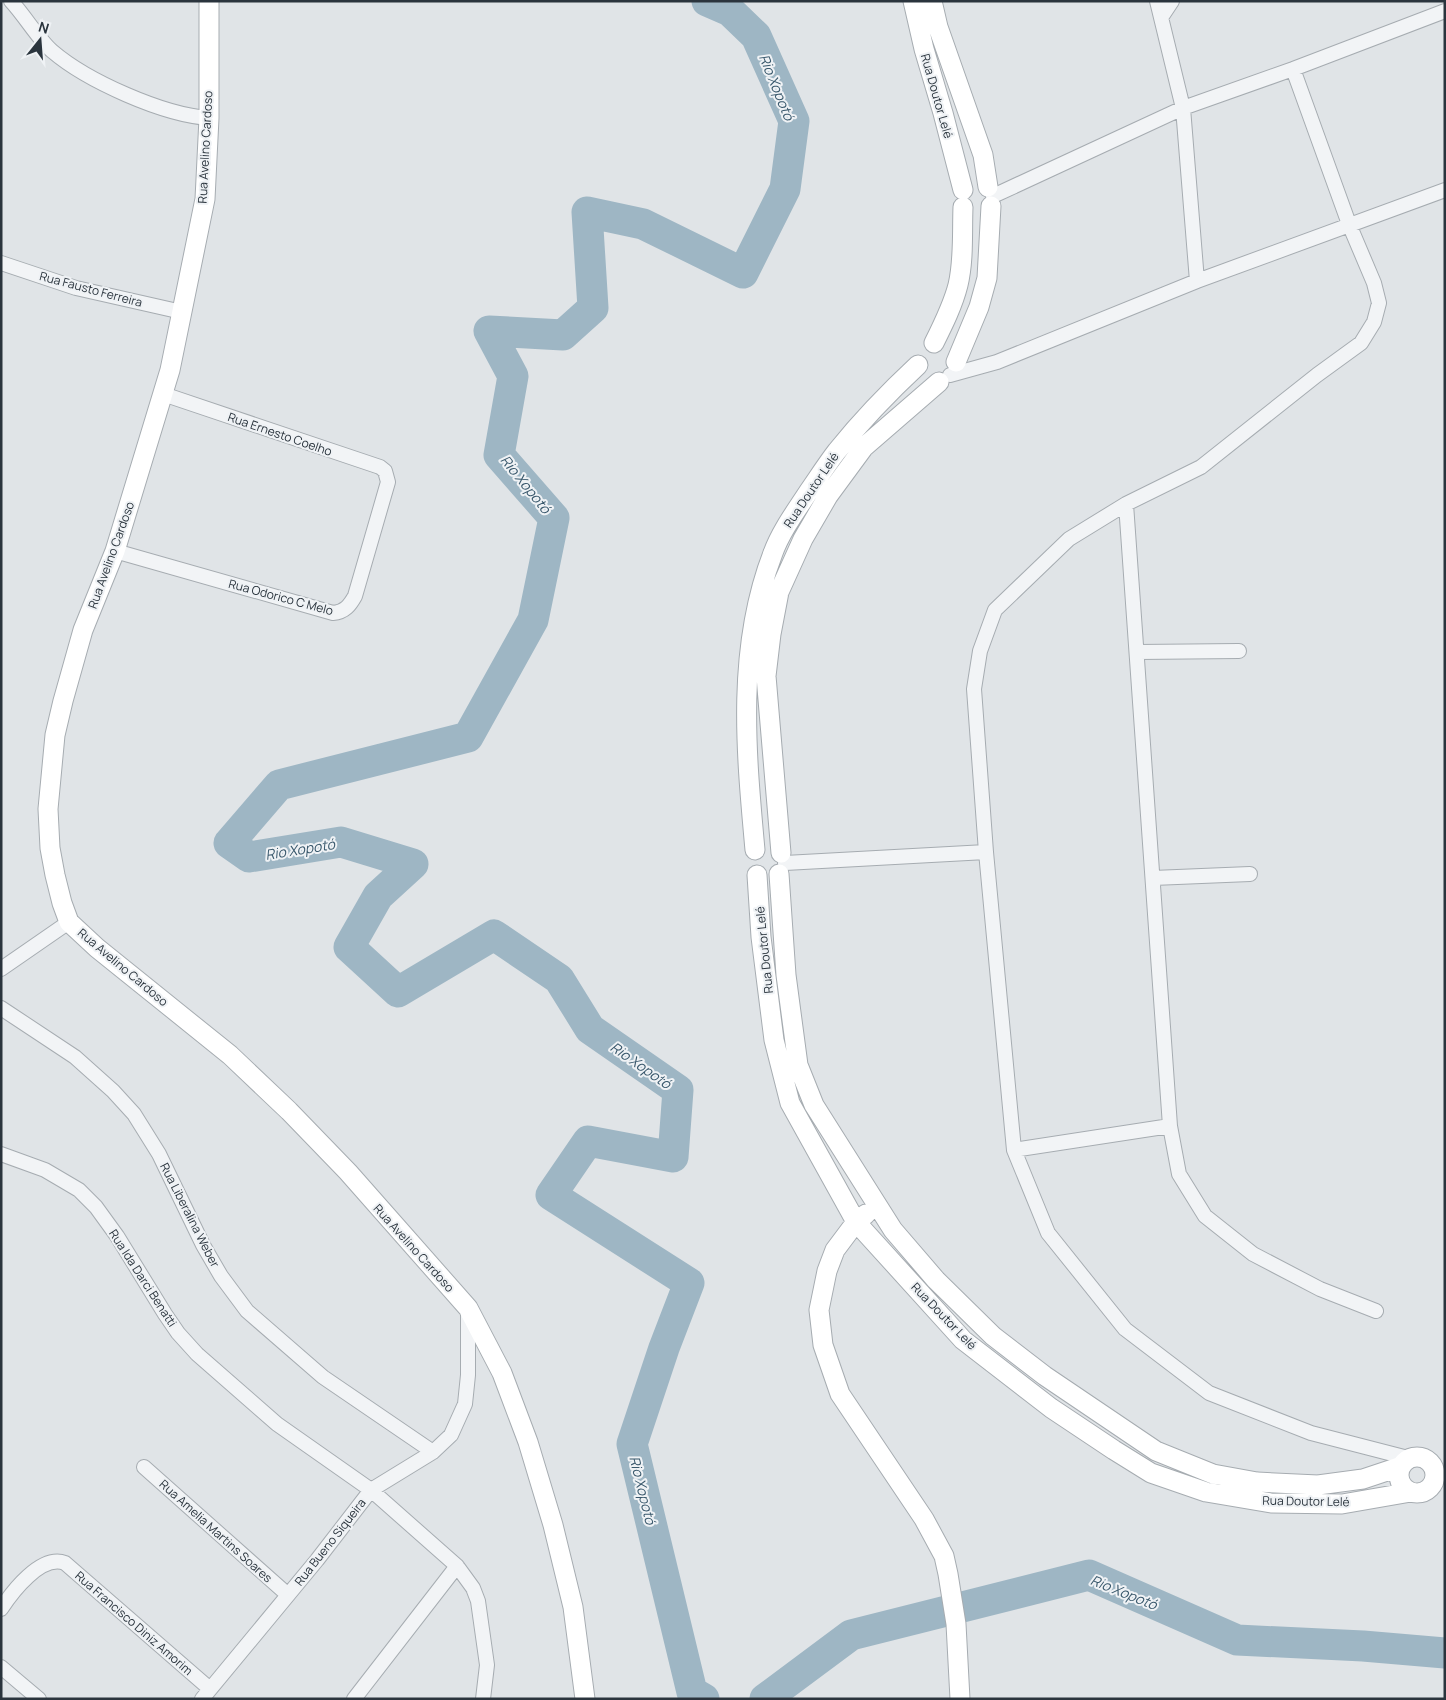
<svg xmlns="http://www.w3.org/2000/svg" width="1446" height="1700" font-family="Manrope,sans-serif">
<rect width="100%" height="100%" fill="#e0e4e7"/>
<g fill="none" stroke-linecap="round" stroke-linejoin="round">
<path stroke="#9eb6c4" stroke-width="31" d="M704 1699 692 1692 632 1444 664 1348 689 1283 551 1195 588 1141 673 1157 678 1090 590 1029 559 979 494 935 398 992 349 947 378 896 413 864 341 842 249 857 229 843 279 785 468 737 533 620 554 518 499 455 513 376 489 331 563 335 593 308 587 212 643 224 743 273 785 189 794 121 756 36 730 11 707 1
M765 1699 851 1635 1089 1575 1237 1640 1363 1646 1445 1653"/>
<g stroke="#a6acb1" stroke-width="16">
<path id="street" d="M11 1C25 16 39 40 52 51 87 81 163 115 209 118
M1157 1 1183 108 1197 281
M1162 16 1172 1
M1293 69 1349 224 1374 283 1379 303 1374 322 1361 343 1317 375 1201 467 1126 504 1069 539 995 610 980 651 974 689 986 852 1014 1150 1048 1233 1125 1329 1209 1393 1311 1433 1408 1458
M993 196 1183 108 1293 69 1445 11
M1 263 76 288 182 312
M950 375 997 362 1197 281 1445 190
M1126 504 1170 1126 1179 1174 1205 1216 1253 1254 1320 1289 1376 1311
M115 551 333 613C345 612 350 605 355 596L388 482 385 471 380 467 163 394
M1138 652 1239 651
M785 863 986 852
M1153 878 1250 874
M1 969 69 922
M1 1008 75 1057 113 1091 134 1114 159 1154 203 1245 221 1276 247 1311 323 1377 433 1452
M1014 1150 1170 1126
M1 1154 45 1170 79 1190 96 1207 117 1236 165 1314 178 1333 197 1354 277 1424 371 1490 457 1566 473 1588 478 1601 487 1665 483 1699
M144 1467 288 1595
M1 1609C12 1592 41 1554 65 1563L210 1689
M1 1667 39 1699
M202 1699 317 1560 371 1490 433 1452 451 1435 465 1404 468 1375V1310
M354 1699 457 1566"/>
</g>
<g stroke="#a6acb1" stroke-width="21">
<path id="secondary" d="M209 1V118L205 199 170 370 115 551 83 630 63 701 55 735 48 809 50 848 55 875 62 903 69 922 97 948 230 1055 289 1111 348 1172 468 1308 502 1373 528 1442 553 1525 573 1607 585 1699
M913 1 924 49 943 113 963 190
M932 1 938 27 983 155 988 187
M934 343C943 325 953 305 958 285 964 260 962 232 963 207
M956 362 979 307 987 278 991 206
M755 850C746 752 736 648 773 553 781 531 796 511 809 491 818 478 827 464 837 451 862 420 889 392 918 365
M781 853 766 676 771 634 779 592 803 539 828 496 864 447 939 382
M779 874 786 975 798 1065 814 1105 893 1230 936 1280 993 1336 1045 1376 1156 1451 1213 1474 1257 1482 1318 1485 1363 1479 1399 1467
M757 875 761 937 774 1040 790 1103 856 1222 963 1340 1051 1408 1114 1450 1151 1473 1206 1492 1271 1503 1342 1504 1411 1492
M866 1214 856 1222 835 1250 827 1271 819 1310 823 1345 840 1394 924 1519 944 1556 948 1574 956 1624 960 1699
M1399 1475a18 18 0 1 1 36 0a18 18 0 1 1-36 0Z"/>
</g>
<use href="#street" stroke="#f2f4f6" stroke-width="14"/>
<use href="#secondary" stroke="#fff" stroke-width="19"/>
</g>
<g text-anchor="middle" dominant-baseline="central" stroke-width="4" stroke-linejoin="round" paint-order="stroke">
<g font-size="12" fill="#2a343d" stroke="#eff2f5">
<text transform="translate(937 96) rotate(74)">Rua Doutor Lelé</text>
<text transform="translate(205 147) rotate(-87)">Rua Avelino Cardoso</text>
<text transform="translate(91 289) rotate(15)">Rua Fausto Ferreira</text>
<text transform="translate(280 434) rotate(19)">Rua Ernesto Coelho</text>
<text transform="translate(811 490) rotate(-56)">Rua Doutor Lelé</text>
<text transform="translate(111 555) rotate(-70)">Rua Avelino Cardoso</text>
<text transform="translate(281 597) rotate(15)">Rua Odorico C Melo</text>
<text transform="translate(764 950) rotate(-96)">Rua Doutor Lelé</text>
<text transform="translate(123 967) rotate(40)">Rua Avelino Cardoso</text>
<text transform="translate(190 1215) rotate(63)">Rua Liberalina Weber</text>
<text transform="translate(414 1248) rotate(48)">Rua Avelino Cardoso</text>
<text transform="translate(143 1278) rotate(57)">Rua Ida Darci Benatti</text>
<text transform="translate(944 1316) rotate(46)">Rua Doutor Lelé</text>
<text transform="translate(1306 1501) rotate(1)">Rua Doutor Lelé</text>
<text transform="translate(216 1531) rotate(42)">Rua Amelia Martins Soares</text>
<text transform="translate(330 1542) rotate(-52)">Rua Bueno Siqueira</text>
<text transform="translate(134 1623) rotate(41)">Rua Francisco Diniz Amorim</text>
</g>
<g font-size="14" font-style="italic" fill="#39586c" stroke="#eff2f5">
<text transform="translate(777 87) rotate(68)">Rio Xopotó</text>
<text transform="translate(526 484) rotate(51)">Rio Xopotó</text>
<text transform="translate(300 849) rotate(-9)">Rio Xopotó</text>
<text transform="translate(641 1065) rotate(35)">Rio Xopotó</text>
<text transform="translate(643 1490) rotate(76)">Rio Xopotó</text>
<text transform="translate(1124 1592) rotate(22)">Rio Xopotó</text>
</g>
</g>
<rect width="1446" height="1700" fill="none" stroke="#2a343d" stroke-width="5"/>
<g transform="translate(40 40) rotate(17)" stroke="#eff2f5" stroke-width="4" paint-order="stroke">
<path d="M0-4L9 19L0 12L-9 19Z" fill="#2a343d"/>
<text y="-8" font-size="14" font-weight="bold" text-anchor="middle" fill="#2a343d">N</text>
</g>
</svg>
